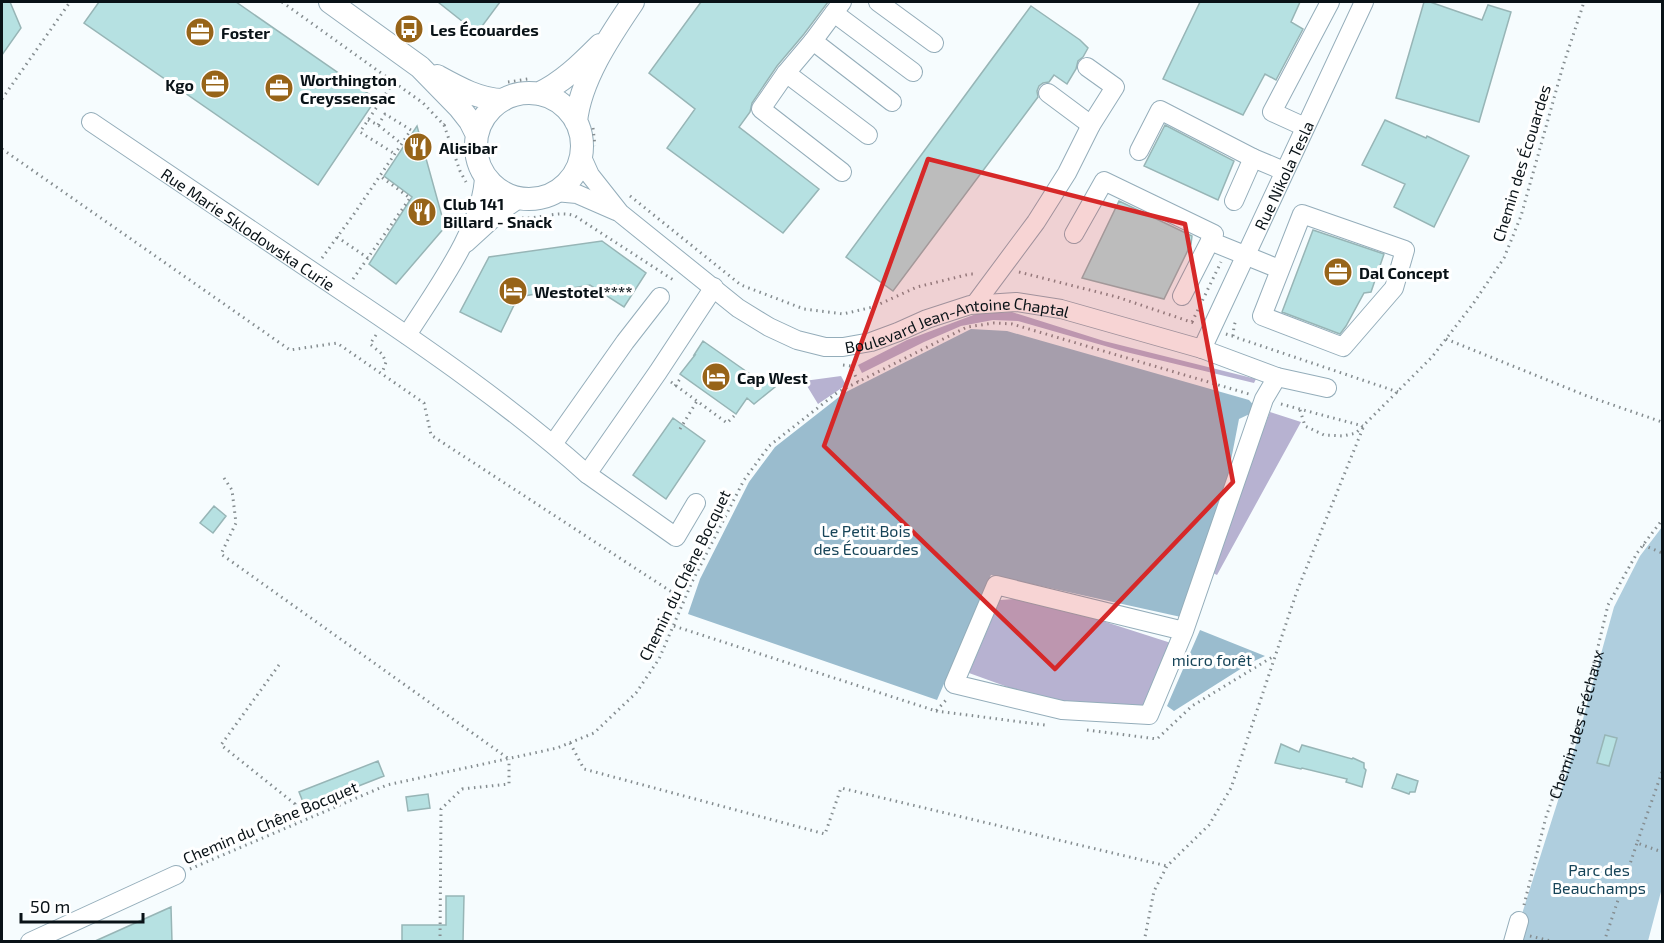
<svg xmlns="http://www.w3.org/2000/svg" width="1664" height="943" font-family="'Exo 2',sans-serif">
<rect width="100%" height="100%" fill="#f6fcfe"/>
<path fill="#afcede" d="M1662 527V888L1648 941 1513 942 1576 744 1614 607 1640 556Z"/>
<path fill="#9abcce" d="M971 329 1007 331 1249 400 1258 410 1239 419 1224 496 1181 617 991 575 937 700 688 614 700 579 749 482 775 447 844 393Z
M1200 630 1265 656 1250 663 1174 711 1167 706Z"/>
<path fill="#b7b2d1" d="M1012 312 1104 341 1256 379 1254 383 1126 352 1018 321 993 320 961 326 924 342 862 373 858 365 907 340 976 314Z
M841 376 846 385 818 404 804 381Z
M1270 412 1301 422 1217 575 1209 571Z
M1031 598 1171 643 1146 706 1055 704 969 673 1000 600Z"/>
<path fill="#b6e1e2" stroke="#97b5b6" stroke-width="1.5" d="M2 2H10L21 28 2 55Z
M99 2H236L376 99 318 185 84 23Z
M438 2H500L477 33Z
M701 2H828L804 34 777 66 752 103 750 112 739 127 819 189 783 233 667 148 695 109 649 73Z
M1200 2H1300L1291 22 1303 29 1276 80 1265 74 1243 115 1163 79Z
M1424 2H1430L1482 20 1488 5 1511 12 1479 122 1396 98Z
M1031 6 1080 40 1088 48 1083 57 1078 61 1076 69 1067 84 1054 75 1049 82 1043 83 1039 86 1037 91 1038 97 893 291 846 257Z
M1385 120 1426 138 1427 136 1469 156 1434 227 1394 207 1405 184 1362 165Z
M1165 125 1234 161 1218 200 1144 166Z
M417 126 445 227 396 284 369 264 412 197 384 176Z
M1119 201 1192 236 1191 244 1164 299 1082 278Z
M1313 230 1384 254 1371 292 1364 293 1346 326 1340 334 1282 312Z
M602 241 646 273 624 307 590 285 518 297 501 332 460 312 489 257Z
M703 341 760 381 763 377 775 387 754 404 747 398 736 414 680 374 695 355H694Z
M673 418 705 441 666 499 633 475Z
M214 506 226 516 213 533 200 523Z
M1605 735 1617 738 1609 766 1597 763Z
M1281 744 1299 752 1302 745 1352 759 1353 758 1364 763V768L1366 770 1362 787 1346 782 1347 779 1302 768 1301 769 1275 763Z
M378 761 384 776 305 807 299 792Z
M1397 774 1418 781 1415 792H1410L1409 794 1392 788Z
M428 794 430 808 408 811 406 797Z
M446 896H464L463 942H402V925H446Z
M171 907 172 942H93Z"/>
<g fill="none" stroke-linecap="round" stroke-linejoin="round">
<g stroke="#94adba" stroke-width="20">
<g id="minor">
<path d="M878 2 934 43"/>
<path d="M834 13 913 72"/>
<path d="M813 41 892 102"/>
<path d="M786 73 868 135"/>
<path d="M1048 93 1091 125"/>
<path id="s2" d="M91 122C175 179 259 236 343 292 427 348 512 407 587 474"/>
<path d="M1305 127 1272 112 1330 2"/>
<path d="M1139 151 1160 110 1253 158"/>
<path id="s3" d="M581 155 590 175 620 213 738 308 769 327 797 340 825 347H843L871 342 898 332 927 319 970 305 1016 302 1061 309 1202 349 1277 377 1327 388"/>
<path d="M842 172 761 109 786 73 813 41 842 2"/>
<path d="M555 192 577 194 616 211"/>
<path d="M1234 201 1253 158 1284 171"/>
<path d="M1302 214 1405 250 1394 288 1343 347 1262 316Z"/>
<path d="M1074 234 1104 181 1214 234 1210 241 1279 269"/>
<path d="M466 243 500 212 520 198"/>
<path d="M1182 296 1210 241"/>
<path d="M975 304 1036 222 1067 173 1091 125 1115 87 1087 67"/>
<path d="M407 335C434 292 484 226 484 174"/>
<path id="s4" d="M1202 349 1364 2"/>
<path d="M553 444 625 342 660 297"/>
<path d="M696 503 676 537 587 474 658 372 714 287"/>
<path d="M1184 631 996 585 954 684 1062 710 1149 715 1184 631 1264 399 1277 377"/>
<path d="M30 942 176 875"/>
<path d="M1513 942 1519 921"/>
</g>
</g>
<g stroke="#94adba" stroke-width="24">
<path id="major" d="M330 2 420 67 459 107 470 121 477 135
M437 76C457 87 480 100 503 100
M476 146a53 53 0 1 1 106 0a53 53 0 1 1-106 0Z
M538 94C562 83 581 64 600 45
M576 122C580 80 610 36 633 2"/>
</g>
<g stroke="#858d90" stroke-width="3" stroke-dasharray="1.5 4.5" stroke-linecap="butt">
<path d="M282 2 423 103 444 125 445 124"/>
<path d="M508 82 528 79"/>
<path d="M393 83 360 132 395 154"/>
<path d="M2 99 70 2"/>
<path d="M368 120 378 125 402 144"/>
<path d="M444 125 460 171 466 182"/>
<path d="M593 128 595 146"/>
<path d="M2 149 290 350 337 343 424 403 431 435 684 600"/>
<path d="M630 196 741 285 804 309 843 314 873 307 917 287 970 274H977"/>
<path d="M522 218C539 219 560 210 575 216L675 281"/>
<path d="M337 237 368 258"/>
<path d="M322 258 354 214 411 130 385 114 378 125"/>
<path d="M1019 272 1117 297 1197 324"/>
<path d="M353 279 410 198 380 176"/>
<path d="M1192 322 1221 262"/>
<path d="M1226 334 1398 392"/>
<path d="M376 335 370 344 382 354 386 362 382 373"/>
<path d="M1233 336 1234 326 1236 320"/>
<path d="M1446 339 1587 396 1662 422"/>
<path d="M843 365 851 366 858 382"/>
<path d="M671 382 727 423 734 416"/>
<path d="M675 386 680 379"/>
<path d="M1281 404 1363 426"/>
<path d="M1300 410 1305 426 1324 435 1343 436 1356 433 1432 357 1473 304 1504 258 1521 216 1563 66 1584 2"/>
<path d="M680 429 697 401"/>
<path d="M224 478 232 490 236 523 221 554 509 759"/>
<path d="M1643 545 1662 553"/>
<path d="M674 626 936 711 947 699"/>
<path d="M279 665 221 745 295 804 293 825"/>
<path d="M936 711 1045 725"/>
<path d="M1087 730 1157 739 1192 706 1274 656"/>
<path d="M570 743 584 769 825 834 841 788 1167 866"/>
<path d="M1662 772 1637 843 1662 852"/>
<path d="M190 869 387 785 557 748 594 733 636 693 659 659 692 582 744 480 769 446 838 392 967 327 994 323 1012 324 1249 394"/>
<path id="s1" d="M1524 905 1546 817 1573 741 1596 655 1608 605 1637 553 1662 520"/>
<path d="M1530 936 1555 942"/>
<path d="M440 942 441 809 462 789 509 784V759"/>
<path d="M1144 942 1154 891 1167 866 1209 825 1231 788 1297 591 1363 428"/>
<path d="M1604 942 1637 843"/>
</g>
<use href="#minor" stroke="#fff" stroke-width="18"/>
<use href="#major" stroke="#fff" stroke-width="22"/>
</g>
<path fill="#d62828" fill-opacity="0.2" stroke="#d62828" stroke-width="4.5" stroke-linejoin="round" d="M928 159 1185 224 1233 482 1055 669 824 446Z"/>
<defs>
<g id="bus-disc" transform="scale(1.5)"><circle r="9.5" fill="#976419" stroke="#fff"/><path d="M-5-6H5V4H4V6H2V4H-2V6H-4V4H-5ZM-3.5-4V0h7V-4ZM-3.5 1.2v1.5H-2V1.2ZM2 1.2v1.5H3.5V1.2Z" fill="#fff"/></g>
<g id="office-disc" transform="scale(1.5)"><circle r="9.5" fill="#976419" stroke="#fff"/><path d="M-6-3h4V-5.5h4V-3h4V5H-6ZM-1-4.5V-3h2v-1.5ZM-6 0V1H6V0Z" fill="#fff"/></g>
<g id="restaurant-disc" transform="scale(1.5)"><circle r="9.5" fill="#976419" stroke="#fff"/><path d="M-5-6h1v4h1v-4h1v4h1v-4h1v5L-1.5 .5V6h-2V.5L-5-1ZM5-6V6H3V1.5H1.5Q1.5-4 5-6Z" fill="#fff"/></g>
<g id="hotel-disc" transform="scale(1.5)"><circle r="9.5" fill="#976419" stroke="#fff"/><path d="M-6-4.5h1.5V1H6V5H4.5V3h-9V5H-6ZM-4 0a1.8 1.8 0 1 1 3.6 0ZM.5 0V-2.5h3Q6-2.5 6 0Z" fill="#fff"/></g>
</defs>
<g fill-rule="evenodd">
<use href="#bus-disc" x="409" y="29"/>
<use href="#office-disc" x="200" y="32"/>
<use href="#office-disc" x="215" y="84"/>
<use href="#office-disc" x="279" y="88"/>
<use href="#restaurant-disc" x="418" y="147"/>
<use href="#restaurant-disc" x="422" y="212"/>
<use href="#office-disc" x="1338" y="272"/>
<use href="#hotel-disc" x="513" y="291"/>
<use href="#hotel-disc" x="716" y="377"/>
</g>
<g text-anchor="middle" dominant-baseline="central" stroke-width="6" stroke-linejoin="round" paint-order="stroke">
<g font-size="16" font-weight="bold" fill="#091217" stroke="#fff" text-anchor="start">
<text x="430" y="29">Les Écouardes</text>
<text x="221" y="32">Foster</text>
<text x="300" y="79">Worthington<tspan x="300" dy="18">Creyssensac</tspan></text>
<text x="194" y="84" text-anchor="end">Kgo</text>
<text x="439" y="147">Alisibar</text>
<text x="443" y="203">Club 141<tspan x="443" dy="18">Billard - Snack</tspan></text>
<text x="1359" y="272">Dal Concept</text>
<text x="534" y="291">Westotel****</text>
<text x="737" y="377">Cap West</text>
</g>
<g font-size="16" fill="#091217" stroke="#fff">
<text transform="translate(1521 163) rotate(-73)">Chemin des Écouardes</text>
<text stroke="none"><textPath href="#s4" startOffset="192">Rue Nikola Tesla</textPath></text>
<text stroke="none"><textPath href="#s2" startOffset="190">Rue Marie Sklodowska Curie</textPath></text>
<text stroke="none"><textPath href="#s3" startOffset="454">Boulevard Jean-Antoine Chaptal</textPath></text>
<text transform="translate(684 575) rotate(-64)">Chemin du Chêne Bocquet</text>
<text stroke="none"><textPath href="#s1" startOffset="188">Chemin des Fréchaux</textPath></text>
<text transform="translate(270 822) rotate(-23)">Chemin du Chêne Bocquet</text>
</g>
<g font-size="16" fill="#164458" stroke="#fff">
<text x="866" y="530">Le Petit Bois<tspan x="866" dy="18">des Écouardes</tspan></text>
<text x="1212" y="659">micro forêt</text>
<text x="1599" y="869">Parc des<tspan x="1599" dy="18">Beauchamps</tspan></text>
</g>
</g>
<rect width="1664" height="943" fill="none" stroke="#091217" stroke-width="6"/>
<path d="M21 913v9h122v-9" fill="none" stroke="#091217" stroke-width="3"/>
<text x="30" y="913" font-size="18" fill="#091217" stroke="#ffffff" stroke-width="4.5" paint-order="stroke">50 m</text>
</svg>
